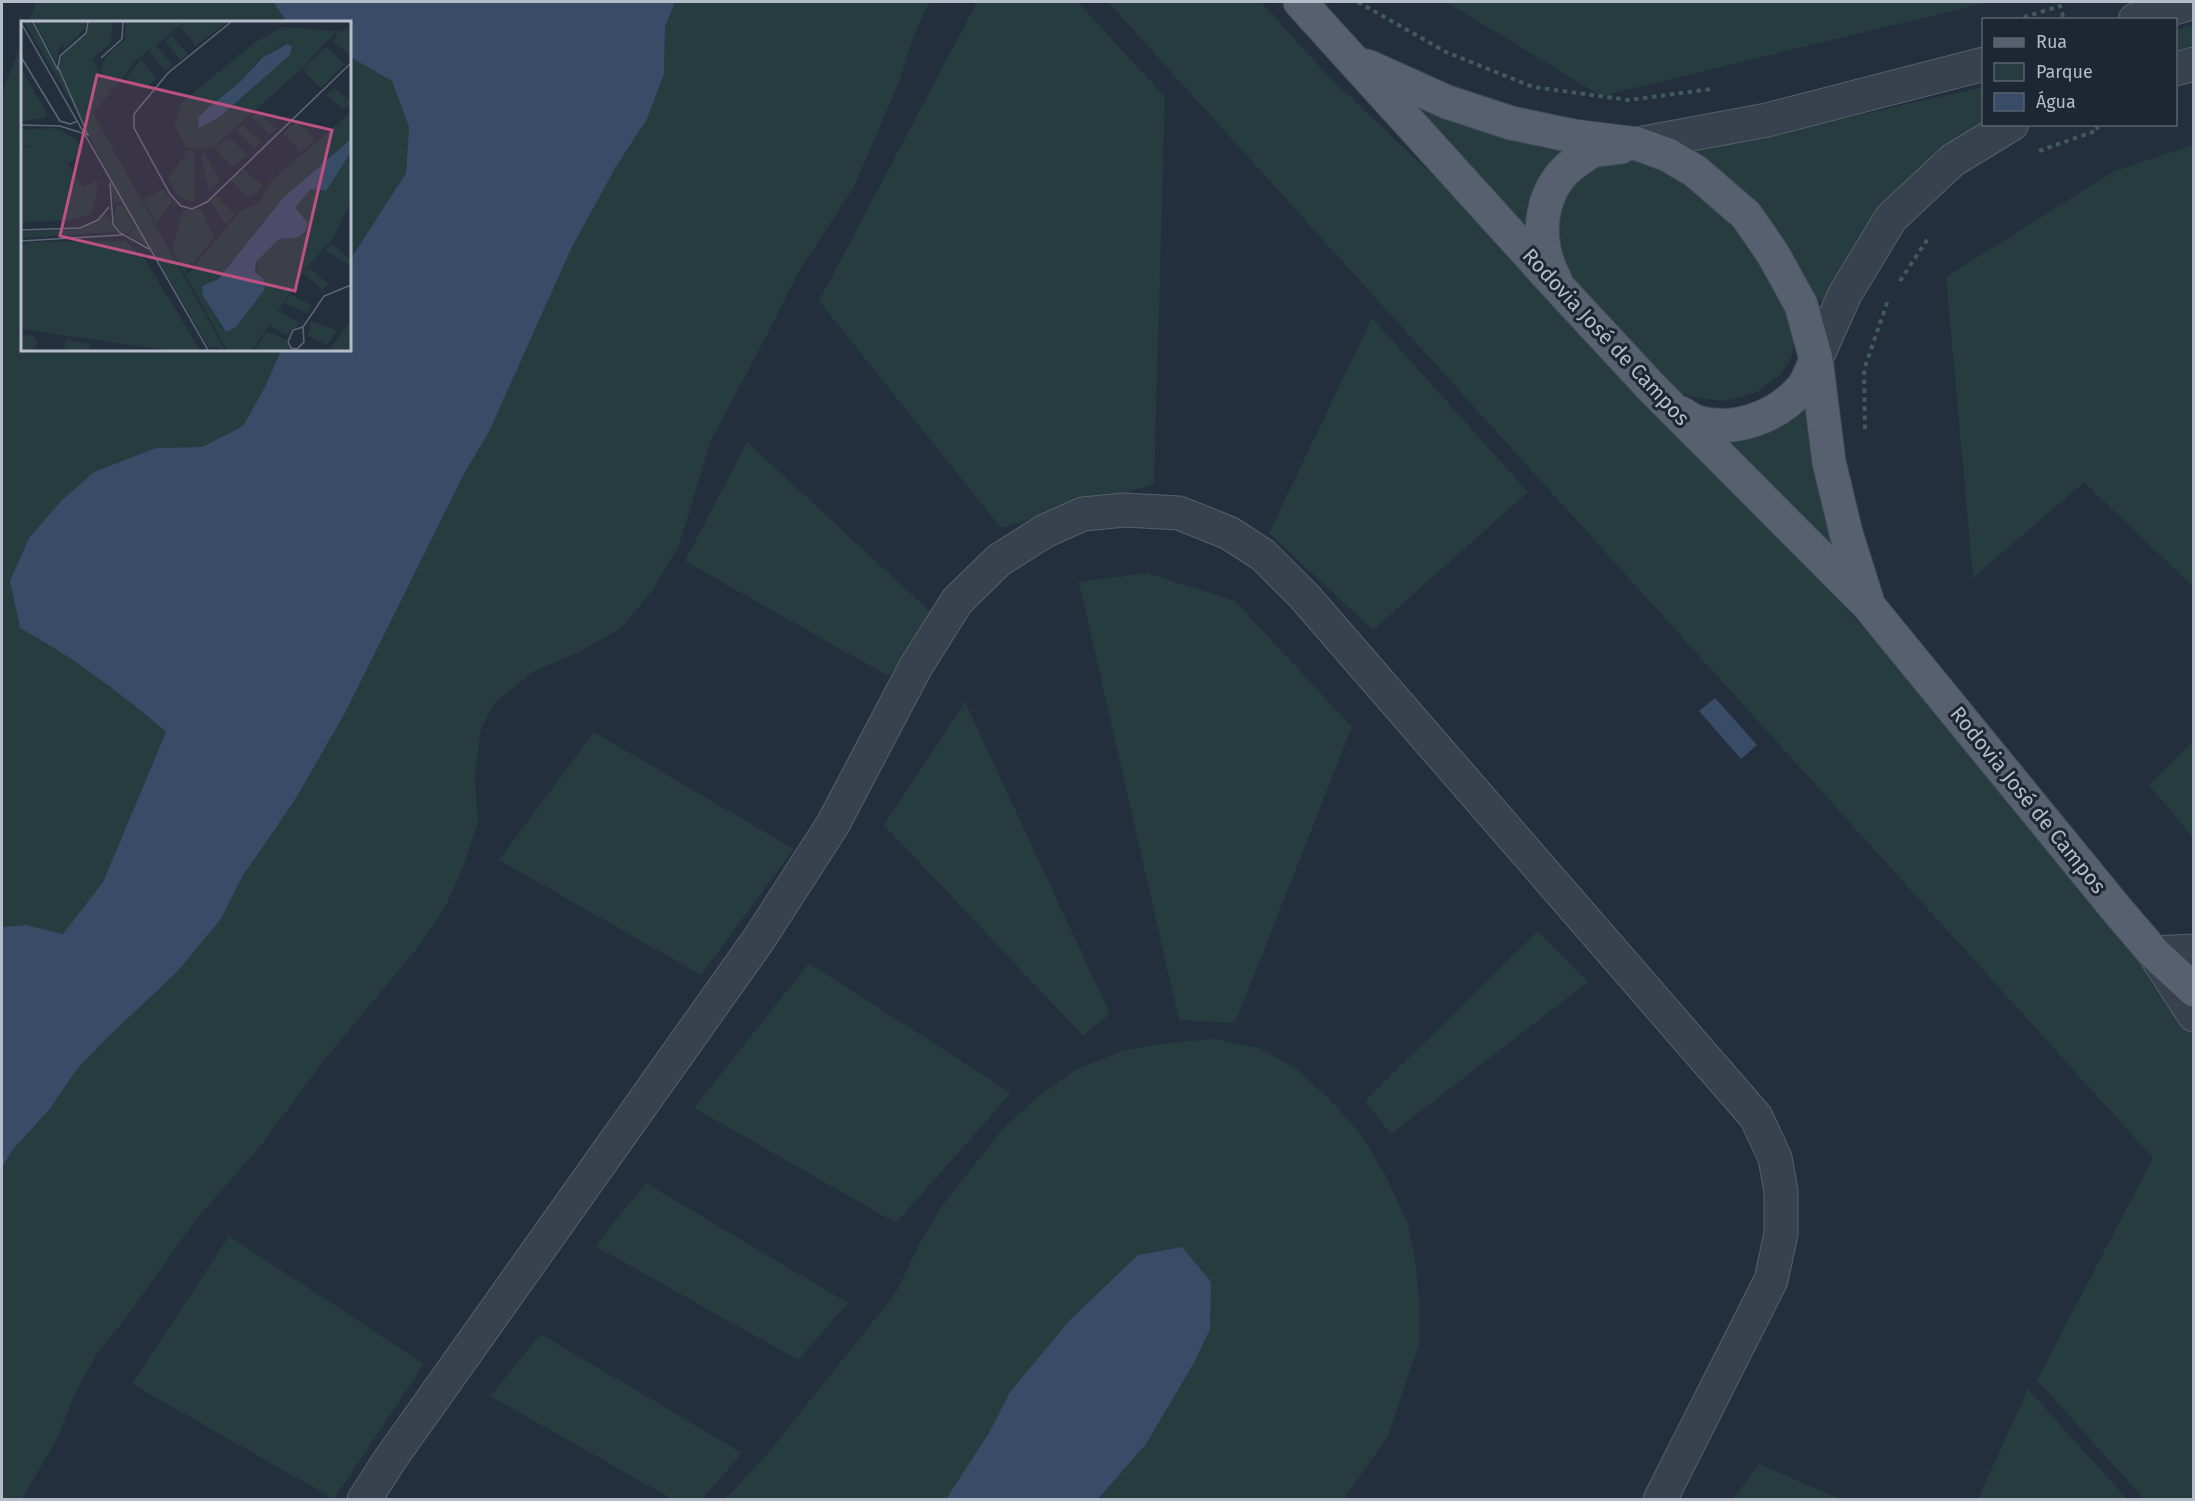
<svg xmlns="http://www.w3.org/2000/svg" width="2195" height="1501" font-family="'Fira Sans',sans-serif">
<rect width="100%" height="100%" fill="#242f3e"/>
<path fill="#263c3f" d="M36 2H273L287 22H29Z
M675 2H929L914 35 899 82 854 187 801 268 757 354 711 440 678 548 652 591 621 628 579 652 533 672 495 703 481 728 475 775 478 822 463 867 444 909 417 948 322 1063 262 1144 194 1222 129 1314 98 1352 75 1393 57 1439 22 1499 2 1500V1167L14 1148 49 1109 77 1069 109 1036 177 972 221 919 242 877 295 800 346 711 465 472 489 432 571 249 617 165 647 119 664 74 665 27Z
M977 2H1078L1165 97 1154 484 1001 528 819 301Z
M1108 2H1261L1328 76 1562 297 1651 391 2118 911 2193 1015V1499H2144L2037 1380 2153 1158Z
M1446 2H1989L1601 96Z
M2193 25V49L2176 54V30Z
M22 42V350H281L266 385 243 426 202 447 156 448 60 502 29 538 11 581 20 628 61 650 100 677 166 732 103 882 63 935 26 925 2 927V92Z
M350 57 392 81 409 127 406 173 350 260Z
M1983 87V124L1833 299 1820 301 1812 295 1695 152Z
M1400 100 1573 136 1567 167 1543 245Z
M2193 145V587L2084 482 1973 578 1946 277 2114 171Z
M1615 156 1650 159 1738 226 1791 309 1796 331 1792 356 1781 374 1757 392 1726 401 1692 397 1672 389 1562 268 1557 211 1565 189 1586 169Z
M1372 318 1528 492 1373 630 1269 533Z
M1803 387 1868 605 1696 422Z
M747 442 937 618 888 676 685 561Z
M1147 573 1235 601 1352 727 1235 1023 1179 1020 1079 582Z
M965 702 1110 1014 1083 1036 884 825Z
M594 732 794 849 701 975 499 860Z
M2193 741V838L2149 785Z
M1538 931 1588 982 1391 1134 1365 1101Z
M809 963 1011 1093 896 1223 694 1108Z
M1214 1039 1259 1048 1298 1070 1332 1102 1363 1137 1386 1177 1407 1221 1414 1252 1419 1297V1344L1388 1436 1344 1499H1098L1146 1444 1194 1363 1010 1392 990 1433 946 1499 724 1500 769 1452 890 1300 898 1289 918 1246 942 1206 1001 1131 1036 1098 1075 1070 1121 1051 1168 1043Z
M646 1183 848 1303 798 1360 595 1246Z
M229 1236 424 1364 334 1499 132 1384Z
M541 1334 742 1453 702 1499H672L490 1396Z
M2028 1389 2127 1499H1978Z
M1759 1464 1840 1499H1733Z"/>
<path fill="#394c67" d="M273 2H675L665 27 664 74 647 119 617 165 571 249 489 432 465 472 346 711 295 800 242 877 221 919 177 972 109 1036 77 1069 49 1110 14 1148 2 1167V927L26 925 63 934 103 882 166 732C120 692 73 657 20 628L10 581 29 538 60 502 94 472 156 448 202 447 243 426 266 385 281 350H350V260L406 173 409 127 392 81 350 57V22H287Z
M1715 698 1757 745 1741 759 1699 711Z
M1182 1247 1211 1282 1210 1329 1194 1363 1146 1444 1098 1499H946L989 1433 1010 1392 1070 1320 1138 1255Z"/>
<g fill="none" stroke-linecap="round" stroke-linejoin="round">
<g stroke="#565f6c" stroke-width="35">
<path id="minor" d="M2135 20 2194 2
M2176 69 2194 64
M1638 144 1767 120 1984 64
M1816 359 1845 294 1891 218 1953 160 2012 124
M2194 951 2154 953 2194 1015
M364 1500 391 1458 759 939 833 824 915 668 957 601 999 560 1045 531 1083 514 1125 510 1179 513 1229 533 1263 555 1304 596 1756 1117 1775 1158 1781 1191V1234L1771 1280 1660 1500"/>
</g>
<g stroke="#414a57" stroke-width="35">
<path id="major" d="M1300 2 1562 291 1652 388 1868 605 2118 911 2154 953 2194 990
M1367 66 1447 102 1511 123 1573 136 1638 144 1668 155 1695 171 1746 215 1773 254 1801 305 1816 359 1829 462 1846 533 1867 600
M1555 279C1534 240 1538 187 1577 161 1582 158 1587 153 1593 151 1602 149 1612 148 1621 147
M1681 413C1686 416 1691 420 1697 422 1734 433 1777 417 1802 388 1808 381 1812 368 1816 359"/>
</g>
<path stroke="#44595c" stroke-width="4" stroke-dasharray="4.5 4.5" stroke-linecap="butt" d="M1358 2 1446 52 1533 87 1629 100 1711 89
M2015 20 2060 6 2064 20
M2039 151 2098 130 2096 124
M1900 281 1929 237
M1865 429 1864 370 1888 300"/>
<use href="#minor" stroke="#38414e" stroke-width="33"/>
<use href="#major" stroke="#56606e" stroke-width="33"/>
</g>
<g text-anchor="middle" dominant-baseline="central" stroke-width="6" stroke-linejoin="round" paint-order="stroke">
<g font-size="21" fill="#b4bcc9" stroke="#1d2633">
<text transform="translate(1606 337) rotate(47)">Rodovia José de Campos</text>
<text transform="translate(2028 800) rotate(51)">Rodovia José de Campos</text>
</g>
</g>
<g transform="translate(21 21)">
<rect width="330" height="330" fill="#242f3e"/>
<path d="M3 1H11L37 50V39L65 12 67 1H91L90 22 71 38 90 71 72 92 204 329 187 325 116 203 126 224 107 214 114 205 100 181 93 182 89 159 61 99ZM14 1H64L65 6 43 28 42 24 38 28 35 41ZM105 1H164L135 24 151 44 144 50 128 31 134 25 115 39 91 71 79 49 85 35 104 19ZM165 1H206L175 25 159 6ZM261 6 316 10 279 49 195 124 180 129 165 126 153 104 161 81 233 22ZM261 24 269 34 220 78 200 95 180 94 220 60 237 40ZM330 6V35L312 20 317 11ZM151 14 167 33 159 39 144 20ZM305 26 324 43 300 67 281 48ZM120 38 135 58 122 69 105 57ZM0 47 26 93 23 97 0 100ZM313 67 330 81V84L322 88 305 74ZM237 91 256 108 249 113 230 96ZM330 91V118L262 177 182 275 201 307 222 294 234 279 238 255 235 241 258 218 275 217 284 211 287 202 274 187 290 168 302 172 330 131V179L312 217 282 251 289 247 308 264 301 269 282 252 257 290 279 302 266 314 249 305 250 301 232 329H206L165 255 219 190 238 182 249 161ZM275 101 294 118 280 131 262 113ZM222 104 241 121 234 127 215 109ZM33 107 54 117 63 132 47 143 62 166 77 159 72 192 52 199 0 201V127L14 125 0 126V109ZM208 116 227 134 211 146 193 127ZM167 129 173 131V181L156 175 147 158ZM183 132 199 159 188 171 180 133ZM223 148 242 165 228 177 210 159ZM142 168 151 181 135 202 122 179ZM195 175 214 193 205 204 189 180ZM95 184 102 185 113 202 108 212H101L93 202ZM180 188 193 217 163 252 151 230 162 189ZM85 192 96 211 0 217V211L61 208ZM105 220 125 240 179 329H144L0 308V226L8 221ZM311 223 330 238 328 244 304 229ZM269 273 290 284 286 292 263 282ZM330 299V325L327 329H308ZM290 300 316 309 306 324 287 315ZM246 310 264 318 269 329H234ZM0 322a8 8 0 1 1 16 0a8 8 0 1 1-16 0ZM45 319 69 323 68 329H43Z" fill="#263c3f" fill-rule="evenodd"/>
<path d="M266 23 271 25 269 34 200 95 178 107 177 97 187 87 220 60 241 37ZM330 118V131L305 170 290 168 274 187 287 202 284 211 275 217 258 218 235 241 234 251 242 257 244 268 214 307 205 311 182 275 181 265 197 258 262 177Z" fill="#394c67"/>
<path fill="none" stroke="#5e6776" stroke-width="1.5" d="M12 1 37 49M210 1 147 52 113 93V107L149 173 160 185 171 188 186 181 330 42M0 2 187 329M0 36 39 100 49 103 57 100M80 37 101 18 102 1M0 104 39 105 67 114 37 46 39 35 65 12 67 1M89 162 92 203 99 212 128 228M0 209 59 207 77 199 88 186M0 220 101 214M282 306 283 321 276 328 270 327 267 321 272 309 282 306 303 275 330 264"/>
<path fill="#bd5182" fill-opacity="0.15" stroke="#bd5182" stroke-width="3" d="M76 54 311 109 274 270 39 215Z"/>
<rect width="330" height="330" fill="none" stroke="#b4bcc9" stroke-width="3"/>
</g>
<rect width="2195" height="1501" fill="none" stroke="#b4bcc9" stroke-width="6"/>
<rect x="1982" y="18" width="195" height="108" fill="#1d2633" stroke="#59626f" stroke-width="1.5"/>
<rect x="1994" y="38" width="30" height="9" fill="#56606e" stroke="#59626f" stroke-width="1.5"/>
<text x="2036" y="48" font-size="18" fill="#b4bcc9">Rua</text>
<rect x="1994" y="63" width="30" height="18" fill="#263c3f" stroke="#59626f" stroke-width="1.5"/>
<text x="2036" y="78" font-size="18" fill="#b4bcc9">Parque</text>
<rect x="1994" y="93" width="30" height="18" fill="#394c67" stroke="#59626f" stroke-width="1.5"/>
<text x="2036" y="108" font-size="18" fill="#b4bcc9">Água</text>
</svg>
